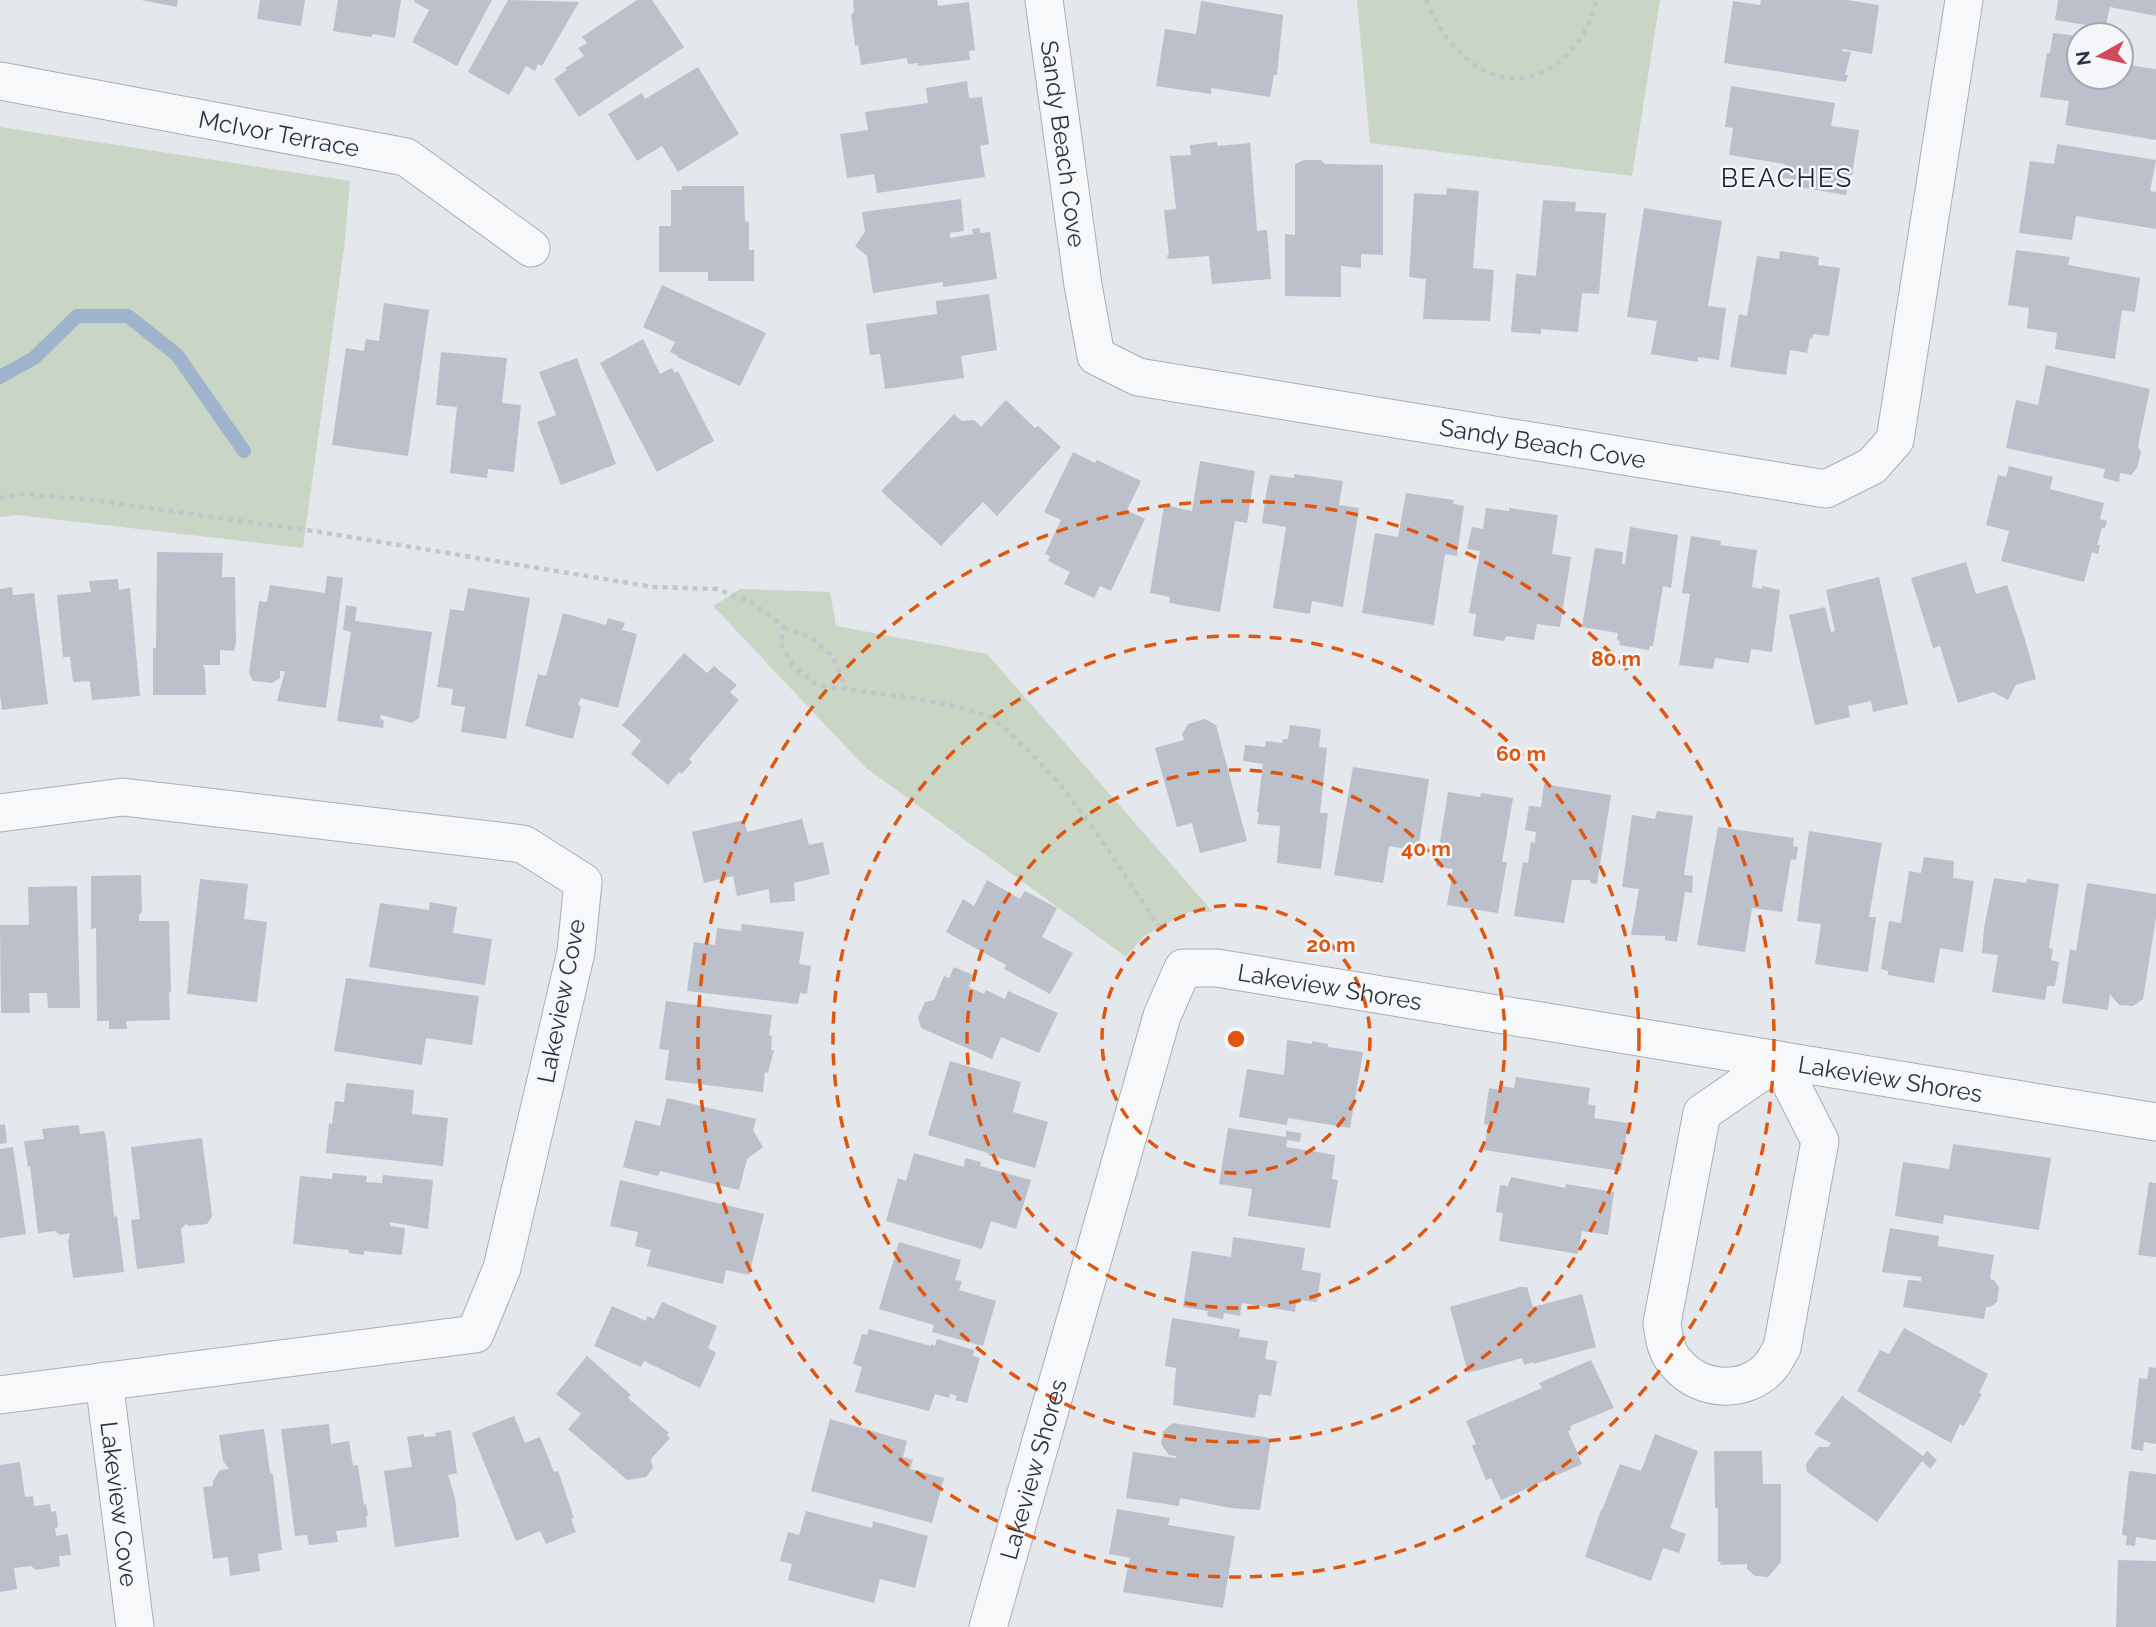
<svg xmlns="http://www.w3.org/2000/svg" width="2156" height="1627" font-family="Raleway,sans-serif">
<rect width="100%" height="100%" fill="#e4e7ec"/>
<path fill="#c9d6c5" d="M1357 0H1660L1632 176 1370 143Z
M0 127 350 181 344 248 303 548 17 515 0 517Z
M740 589 830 592 836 626 987 654 1213 912H1189L1144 936 1126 957 865 767 713 606Z"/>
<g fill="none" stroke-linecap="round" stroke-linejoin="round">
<path stroke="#9fb4cc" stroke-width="14" d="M0 377 34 358 77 316H128L177 355 244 451"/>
</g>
<path fill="#bbc0ca" d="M141 0H178L177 7Z
M260 0H305L301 26 257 19Z
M338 0H401L395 38 373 34 371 37 333 31Z
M415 0H492L457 66 412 42 429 10 414 2Z
M508 0 579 2 542 66 538 64 535 71 526 66 509 95 468 72Z
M637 0H652L684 47 579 117 554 79 567 70 565 68 584 56 578 48 587 43 582 37Z
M853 0H937L938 6 969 2 975 50 969 51 970 60 918 66V63L908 64 907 58 861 65 858 45 855 46 851 14 854 13Z
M1761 0H1847L1879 5 1872 54 1842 49V51L1851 52 1845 75H1848L1846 82 1724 63 1733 1 1760 5Z
M2058 0H2156V16L2110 7 2105 28 2055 20Z
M1201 1 1283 15 1277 75H1274L1270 97 1211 88V94L1156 86 1165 29 1196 34Z
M2053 33 2079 36V77H2121V64L2156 69V140L2065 125 2069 101 2040 97 2047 53H2050Z
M698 67 739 134 678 172 662 146 637 161 608 114 642 93 645 99Z
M967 81 969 98 982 97 989 144 980 146 985 177 877 193 874 174 847 178 840 134 868 130 865 112 928 103 926 88Z
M1731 86 1835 103 1831 126 1859 130 1852 175H1849L1846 195 1798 187 1799 180 1782 178 1785 164 1729 155 1733 128 1725 127Z
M1217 142V146L1250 143 1257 231 1267 230 1271 279 1212 284 1209 256 1168 259 1167 255H1169L1164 210 1176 209 1170 156 1191 155 1190 145Z
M2057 144 2156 160 2150 191 2156 192V229L2076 216 2072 240 2019 233 2030 161 2054 164Z
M1304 160H1321L1325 164 1383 165V255L1361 254V268L1341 266V297L1285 296V234L1295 235V164Z
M682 186H744L745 221 749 222V250H754V281H708V272H659V226H671V190H682Z
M1447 188 1479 191 1473 268 1494 270 1490 321 1423 319 1426 279 1409 277 1414 193 1446 195Z
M961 199 964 231 950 233V238L973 234 972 229 980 228V233L990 232 997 279 943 287V282L873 293 867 256 855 246 865 232 862 212Z
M1543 200 1576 202 1575 211 1606 213 1599 294 1582 293 1578 332 1541 329V334L1511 332 1516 274 1536 276Z
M1644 208 1722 221 1708 306 1726 308 1719 360 1698 357V362L1651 354 1657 321 1627 317Z
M2016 250 2070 257 2068 265 2140 278 2135 312 2122 310 2115 359 2055 349 2057 333 2027 328 2029 308 2008 305Z
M1780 251 1819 257 1818 265 1840 268 1829 336 1813 334 1812 339 1810 338 1807 353 1790 350 1786 375 1730 367 1739 314 1747 316 1757 256 1779 259Z
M662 285 766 333 740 386 677 357 678 356 670 352 675 342 643 327Z
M989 294 997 350 961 356 964 378 885 389 880 354 870 355 866 324 937 314 936 301Z
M384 303 429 310 408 456 332 445 346 348 364 351 366 339 379 341Z
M643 339 660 374 672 368 675 373 678 371 714 441 657 472 600 363Z
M441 352 507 358 502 403 521 405 514 472 488 469 487 478 450 473 457 407 436 405Z
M577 358 616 464 561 485 537 422 556 415 539 372Z
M2046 365 2150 389 2138 446 2141 452 2137 468 2131 475 2120 473 2119 482 2103 478 2105 469 2006 448 2016 400 2038 405Z
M1006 400 1035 428 1038 426 1061 447 997 516 983 502 941 546 881 491 954 414 962 421 974 420 981 427Z
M1073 452 1095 463 1097 460 1141 481 1127 510 1145 519 1111 591 1100 586 1094 598 1064 584 1070 572 1048 561 1050 556 1045 554 1061 520 1044 512Z
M1200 461 1255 471 1247 523 1235 521 1220 612 1169 603 1170 597 1150 593 1164 505 1192 511Z
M2009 466 2053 477 2050 489 2104 503 2100 519 2107 521 2105 528H2102L2097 545H2100L2098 554 2092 552 2084 582 2001 561 2009 531 1986 525 1998 475 2006 477Z
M1294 474 1343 481 1339 505 1359 508 1343 607 1312 601 1310 614 1273 608 1286 527 1262 523 1266 494 1270 475 1294 478Z
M1406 493 1454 500 1453 504 1464 506 1457 556 1445 554 1434 625 1362 613 1375 533 1398 537Z
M1486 508 1509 511V508L1558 515 1552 554 1571 557 1560 627 1537 624 1534 640 1506 636 1504 641 1473 636 1476 614 1469 613 1480 551 1467 549 1472 527 1483 529Z
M1630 527 1678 535 1671 588 1663 586 1653 646H1650L1649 650 1619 645 1620 641 1617 640 1618 633 1582 627 1595 548 1623 552 1622 564H1625Z
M1691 536 1721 541 1720 545 1757 550 1752 587 1762 589V586L1780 590 1772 652 1751 649 1749 663 1715 658 1713 669 1679 665 1690 594 1682 593Z
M157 552 223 553 222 577H235L236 643 234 651 220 650V665H203L205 671 206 695H153V648H156Z
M1966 562 1976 594 2007 585 2027 646 2036 679 2016 685 2008 700 1993 692 1958 703 1940 646 1933 648 1911 578Z
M327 576 343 578 326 708 277 701 285 671H280V678L272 683 253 681 249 673 259 601 267 602 270 585 325 593Z
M1879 577 1908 704 1873 712 1871 701 1848 706 1850 717 1815 725 1789 615 1825 607 1831 632 1835 631 1826 590Z
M118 579 119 590 130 588 140 696 92 700 90 681 73 682 70 657H63L57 595 91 592 89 581Z
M12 587 13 595 34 593 48 704 2 710 0 695V589Z
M468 588 530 598 506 739 461 732 465 707 451 705 453 689 437 687 450 609 464 611Z
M346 605 357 607 355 621 432 632 419 718 412 723 381 715 380 718 384 721 383 728 337 721 351 632 343 630Z
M563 613 606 625 608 618 625 623 622 630 637 634 618 708 581 698 578 704 581 707 573 739 525 726 538 674 546 676Z
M684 653 707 673 714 666 737 685 730 692 739 700 689 759 692 762 682 774 679 772 668 785 631 754 641 741 622 725Z
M1205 719 1216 725 1247 841 1200 853 1192 823 1177 827 1155 748 1184 740 1182 734 1188 724Z
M1290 725 1321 729 1319 747 1327 748 1320 813H1328L1321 869 1277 863 1280 826 1257 824 1259 813 1257 812 1263 764 1243 761 1245 745 1265 747 1266 741 1282 743 1283 739H1288Z
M1353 767 1429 779 1418 851 1389 846 1383 883 1334 875Z
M1544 784 1611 795 1597 884 1590 883V880H1572L1564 923 1514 916 1523 862 1528 863 1531 842 1535 843 1536 832 1525 830 1529 806 1541 807Z
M1448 792 1480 797 1481 793 1513 798 1502 862H1507L1498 913 1447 905 1453 869 1436 866Z
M1657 811 1693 816 1684 875 1693 876 1692 893 1685 892 1677 942 1665 940V936L1631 935 1639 889 1622 887 1632 815 1655 819Z
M802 819 809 845 823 842 830 874 794 883 795 901 770 903 769 889 737 896 733 876 704 883 692 832 744 820 747 832Z
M1718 827 1794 838 1793 846 1798 847 1796 860 1791 859 1782 912 1752 908 1745 952 1697 945Z
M1809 831 1882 843 1869 917H1876L1868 972 1815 964 1821 924 1797 921Z
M1924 857 1954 861 1953 878 1974 881 1963 952 1940 948 1934 983 1888 975V971L1881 969 1889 921 1901 923 1909 871 1921 873Z
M141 875 142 912 139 915V921H169L171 993 169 992 170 1020 126 1021 127 1029H109V1021H97L96 928 91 929V876Z
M1994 878 2026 883 2027 879 2059 884 2049 948 2053 949 2051 960 2059 962 2055 986H2047L2045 1000 1992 992 1998 955 1982 953 1984 928Z
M200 879 248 884 244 919 267 922 257 1002 187 994Z
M987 880 1020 899 1025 891 1057 908 1042 937 1073 953 1050 994 1004 969 1006 965 946 932 963 899 974 906Z
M2087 883 2156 894V918L2143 999 2133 1006 2119 1005 2110 994 2108 1010 2062 1003 2070 949 2076 951Z
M77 886 80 1008H48L47 993H29L30 1013H1L0 925H29L28 887Z
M430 902 457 907 453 933 492 939 485 985 369 967 380 903 429 910Z
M742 924 804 932 799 964 811 966 807 994 800 993 798 1004 687 991 694 942 715 945 717 928 741 931Z
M954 967 973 975 969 987 984 994 986 990 1005 999 1008 991 1058 1013 1039 1053 1001 1037 992 1059 921 1028 918 1018 925 1002 934 1000 944 976 949 978Z
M346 978 479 996 472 1045 426 1038 422 1065 334 1051Z
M666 1001 772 1015 769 1035 772 1036 771 1050H774L768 1073 765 1072 763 1092 665 1080 669 1050 659 1049Z
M1287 1040 1312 1044V1041L1328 1044V1047L1363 1052 1350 1128 1288 1118 1287 1125 1239 1117 1247 1069 1284 1075Z
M950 1061 1021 1082 1013 1112 1048 1122 1035 1168 988 1155V1153L928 1135Z
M1516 1077 1590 1088 1588 1104 1596 1106 1594 1118 1628 1123 1621 1171 1484 1150 1488 1125 1484 1124 1489 1088 1500 1090 1501 1086 1514 1088Z
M346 1083 414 1090 412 1114 448 1118 443 1166 326 1153 329 1123 332 1124 335 1101 344 1102Z
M667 1098 756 1119 753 1130 763 1147 747 1159 739 1190 660 1171 658 1176 623 1167 635 1120 660 1126Z
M5 1124 7 1143 0 1144V1125Z
M79 1125 80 1134 104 1131 106 1137 114 1217 117 1216 124 1272 73 1278 68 1241 70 1233 60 1235 55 1231 38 1233 30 1166 28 1167 24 1141 44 1139 42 1129Z
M1228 1128 1286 1137V1131L1301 1133 1300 1142 1287 1140 1286 1147 1335 1155 1332 1179 1338 1180 1330 1228 1248 1216 1252 1189 1219 1184Z
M202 1138 212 1216 207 1224 188 1226 186 1224 181 1229 185 1263 137 1269 131 1220 140 1219 131 1147Z
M1953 1144 2051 1158 2039 1230 1944 1215 1943 1224 1895 1216 1903 1162 1949 1169Z
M13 1147 26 1234 0 1238V1149Z
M914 1153 964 1167 965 1158 981 1162 980 1166 1031 1180 1016 1229 991 1221 982 1249 886 1221 898 1178 906 1181Z
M333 1173 367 1176 366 1182 382 1183 383 1175 433 1180 428 1229 390 1222V1226L405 1228 402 1255 364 1251V1255L348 1253 349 1250 293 1244 300 1176 332 1179Z
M1511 1177 1565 1188 1566 1184 1614 1192 1608 1235 1582 1231 1578 1254 1499 1241 1503 1213 1496 1212 1500 1185 1508 1186Z
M620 1180 764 1214 749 1275 726 1270 723 1284 647 1266 651 1250 635 1246 638 1232 610 1226Z
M2149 1182 2156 1183V1257L2138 1255Z
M1890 1228 1939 1236 1938 1246 1994 1255 1990 1279 1994 1280 1999 1287 1997 1302 1990 1307H1986L1984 1319 1903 1307 1908 1280 1921 1281 1922 1277 1882 1272Z
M1233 1237 1305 1248 1302 1270 1321 1273 1317 1302 1297 1300 1295 1312 1242 1303 1240 1316 1224 1313 1223 1319 1207 1316 1208 1311 1183 1307 1192 1251 1231 1257Z
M899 1242 961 1260 955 1280 962 1281 959 1290 996 1301 983 1346 932 1332 934 1325 879 1309Z
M1520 1287H1527L1533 1307 1582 1294 1596 1347 1533 1364V1362L1524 1365 1522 1358 1468 1373 1450 1307Z
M662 1302 717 1326 708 1348 716 1353 700 1388 644 1361 641 1367 594 1346 612 1306 646 1321 647 1316 654 1319Z
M1172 1318 1240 1329 1239 1337 1268 1341 1265 1359 1277 1361 1271 1396 1259 1394 1255 1418 1173 1405 1176 1368 1165 1366Z
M1904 1328 1988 1374 1979 1393 1982 1394 1964 1426 1960 1424 1951 1443 1857 1391 1880 1350 1889 1354Z
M869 1329 931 1346V1344L935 1346 937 1339 974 1350 973 1356 980 1358 967 1403 955 1400 957 1396 950 1394 949 1398 935 1394 929 1411 855 1392 862 1367 853 1364 862 1334 867 1335Z
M587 1356 631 1395 628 1398 669 1433 667 1435 670 1438 651 1459 653 1468 646 1477 627 1480 568 1429 581 1414 556 1394Z
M1591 1360 1614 1408 1570 1426 1571 1430 1568 1431 1582 1464 1501 1500 1491 1478 1486 1480 1472 1446 1476 1444 1466 1421 1542 1388 1539 1383Z
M2149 1367 2156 1368V1444L2144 1442 2143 1451 2131 1449 2139 1378 2147 1379Z
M1842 1396 1923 1456 1927 1451 1937 1460 1930 1469 1922 1461 1877 1522 1807 1472 1806 1464 1818 1447H1828L1831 1443 1814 1434Z
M514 1416 525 1443 540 1437 554 1472 558 1471 574 1518 571 1519 576 1532 546 1544 540 1531 516 1541 472 1433Z
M830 1419 907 1441 903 1457 913 1460 910 1469 944 1478 932 1523 811 1491Z
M1173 1423 1271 1438 1260 1510 1231 1508 1180 1498 1179 1506 1126 1498 1133 1452 1176 1458V1456L1169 1455 1161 1444 1163 1431Z
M329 1424 331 1444 349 1441 353 1466 358 1465 364 1505 366 1504 368 1515 366 1516 367 1527 336 1531 338 1542 309 1545 307 1535 295 1536 281 1429Z
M264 1429 270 1472 273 1475 282 1550 258 1554 260 1571 230 1576 228 1557 213 1559 203 1487 213 1486V1481L220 1470 229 1469 223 1461 219 1435Z
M451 1430 457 1473 448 1475 455 1498 459 1537 395 1547 384 1471 412 1467 407 1437 424 1434V1437L436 1436 435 1433Z
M1655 1434 1698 1451 1670 1528 1686 1534 1679 1553 1663 1548 1651 1581 1585 1557 1601 1510H1602L1620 1464 1641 1471Z
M1714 1451H1762L1763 1484H1781V1562L1768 1577 1755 1576 1747 1569V1564L1720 1565 1721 1562H1718V1508H1715Z
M20 1462 25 1497 33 1496 34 1506 50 1504 51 1512 56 1511 58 1527 55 1528 56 1536 68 1534 71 1555 59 1556 60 1566 36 1570 31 1566 14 1568 17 1589 0 1592V1465Z
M2129 1471 2156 1474V1540L2136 1537 2135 1546 2126 1545 2127 1536 2122 1535Z
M1117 1509 1170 1518 1168 1525 1235 1536 1223 1608 1123 1592 1129 1561 1131 1558 1109 1554Z
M806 1511 872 1528 873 1521 928 1536 915 1588 880 1579 874 1603 788 1580 792 1564 780 1561 788 1532 799 1535Z
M2118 1560 2156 1561V1627H2116Z"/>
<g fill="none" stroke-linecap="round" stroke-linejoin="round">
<g stroke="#a9aeb7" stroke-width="39">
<g id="street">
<path id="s1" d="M1044 0 1083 285 1096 356 1138 377 1826 489 1872 466 1895 440 1964 0"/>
<path id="s2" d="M0 81 406 157 531 248"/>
<path d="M0 813 123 797 523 844 583 882 576 952 502 1268 475 1334 0 1395"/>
<path d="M1779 1060 1820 1141 1782 1348C1778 1354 1775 1361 1770 1367 1745 1394 1701 1392 1677 1364 1666 1353 1664 1338 1662 1323L1702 1113Z"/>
<path id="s3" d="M104 1381 135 1627"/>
<path id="s4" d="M988 1627 1162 1016 1183 968H1217L2156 1122"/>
</g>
</g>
<path stroke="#c2c5cb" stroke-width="4.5" stroke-dasharray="5 5" stroke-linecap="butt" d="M1426 0C1449 59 1509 109 1566 56 1580 43 1593 20 1596 0
M0 498 20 494 92 500 320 532 653 587 717 589 751 602 784 626 781 644 794 667 817 685 918 699 959 707 991 717 1025 747 1060 784 1101 839 1162 931
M784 628 812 638 833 657 846 689"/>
<use href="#street" stroke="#f7f8fa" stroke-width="37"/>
</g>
<g fill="none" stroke="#df570f" stroke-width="3.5" stroke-dasharray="12 9">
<circle cx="1236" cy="1039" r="134"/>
<circle cx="1236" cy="1039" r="269"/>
<circle cx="1236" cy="1039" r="403"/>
<circle cx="1236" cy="1039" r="538"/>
</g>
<g text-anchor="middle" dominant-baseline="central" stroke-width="5" stroke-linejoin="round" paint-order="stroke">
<g font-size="24" fill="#2b3445" stroke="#f4f6f9">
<text stroke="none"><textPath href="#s2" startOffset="284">McIvor Terrace</textPath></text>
<text stroke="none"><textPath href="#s1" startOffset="145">Sandy Beach Cove</textPath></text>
<text stroke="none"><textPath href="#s1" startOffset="817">Sandy Beach Cove</textPath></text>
<text stroke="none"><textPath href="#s4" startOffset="836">Lakeview Shores</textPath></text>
<text transform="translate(561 1001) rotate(-79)">Lakeview Cove</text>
<text stroke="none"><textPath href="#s4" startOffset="1404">Lakeview Shores</textPath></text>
<text stroke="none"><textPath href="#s4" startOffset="164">Lakeview Shores</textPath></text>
<text stroke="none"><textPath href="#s3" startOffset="124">Lakeview Cove</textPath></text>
</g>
<g font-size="26" letter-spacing="2" fill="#1d2536" stroke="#f4f6f9">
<text x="1787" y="178">BEACHES</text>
</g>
</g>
<circle cx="1236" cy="1039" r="10" fill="#df570f" stroke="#f4f6f9" stroke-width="3.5"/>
<g font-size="21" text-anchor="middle" font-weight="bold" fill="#df570f" stroke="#f4f6f9" stroke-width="5" stroke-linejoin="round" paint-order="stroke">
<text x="1616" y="666">80 m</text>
<text x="1521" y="761">60 m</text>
<text x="1426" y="856">40 m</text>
<text x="1331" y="952">20 m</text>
</g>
<g transform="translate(2100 56) rotate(262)"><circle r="33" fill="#f4f6f9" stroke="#a4a8b1" stroke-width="2"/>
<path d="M0-5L12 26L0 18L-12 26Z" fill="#d1495b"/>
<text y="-10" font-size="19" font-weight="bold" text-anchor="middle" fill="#2b3445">N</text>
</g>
</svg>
